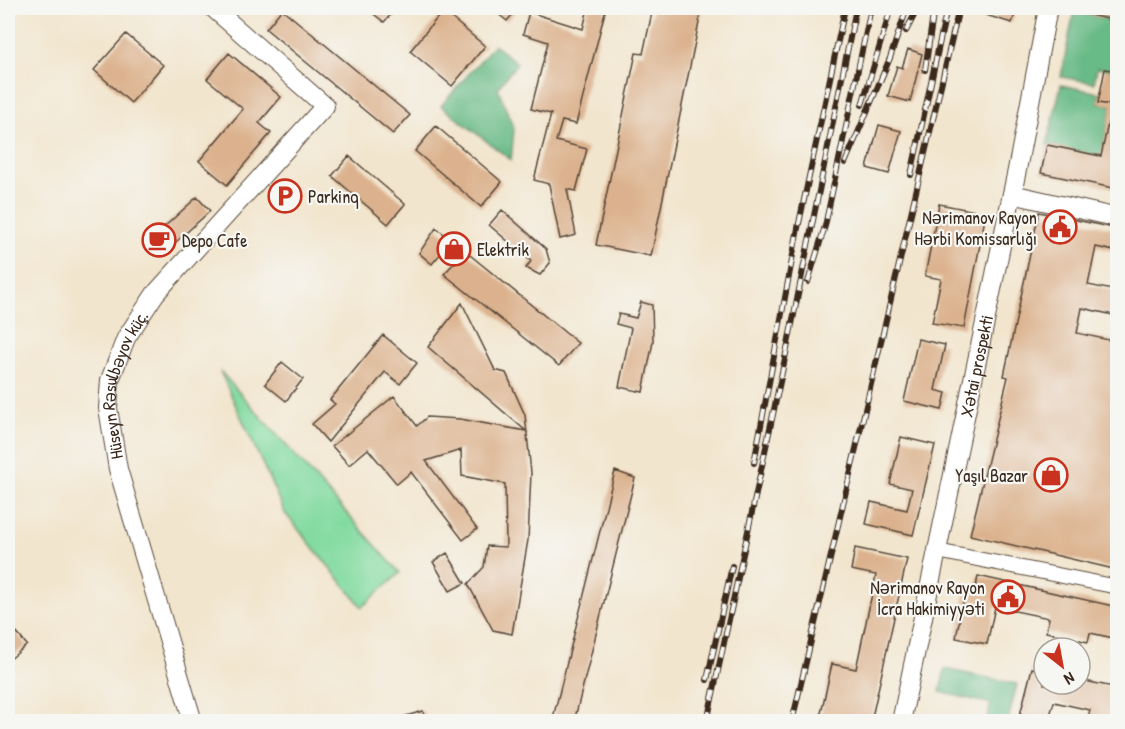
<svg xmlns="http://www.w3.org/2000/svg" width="1125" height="729" font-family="'Patrick Hand',sans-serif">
<rect width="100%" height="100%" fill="#f6f6f2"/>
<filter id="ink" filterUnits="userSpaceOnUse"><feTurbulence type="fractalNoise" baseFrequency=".0167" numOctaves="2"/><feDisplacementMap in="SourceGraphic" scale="12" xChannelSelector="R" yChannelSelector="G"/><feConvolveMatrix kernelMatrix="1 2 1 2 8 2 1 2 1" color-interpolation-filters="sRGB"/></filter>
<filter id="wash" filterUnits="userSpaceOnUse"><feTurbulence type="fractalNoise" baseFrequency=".008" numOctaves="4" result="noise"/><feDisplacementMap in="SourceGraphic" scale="24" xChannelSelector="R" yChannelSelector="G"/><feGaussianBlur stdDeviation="1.35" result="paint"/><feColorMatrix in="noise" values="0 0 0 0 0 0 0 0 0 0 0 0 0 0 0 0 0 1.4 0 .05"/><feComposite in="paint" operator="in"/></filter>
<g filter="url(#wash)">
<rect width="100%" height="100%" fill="#f2e5cd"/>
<path fill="#81da9f" stroke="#5e825e" stroke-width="1.5" d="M220 371 400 573 362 607 285 513Z"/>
<path fill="#68ba86" stroke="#527252" stroke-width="1.5" d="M1074 12 1117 21V71L1097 68 1094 83 1061 77Z
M494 45 517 63 498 88 514 129 511 160 441 106Z
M1061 85 1100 93 1098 103 1112 105 1101 156 1047 145Z
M945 669 1017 684 1008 721H986L991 704 940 692Z"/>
<g id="blocks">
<path fill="#dcb28e" d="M366 8H397L384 22Z
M491 8H518L507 21Z
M588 8H606L576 124 562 121 556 141 587 149 576 191 567 189 576 235 560 239 549 184 534 180 551 114 531 109 548 42 523 34 529 12 583 29Z
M653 8H702L651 256 596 245 636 53 643 54Z
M969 8H1017L1012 23 969 10Z
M1075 8H1118V21L1075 12Z
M282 9 410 115 393 134 266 29Z
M443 11 485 46 452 86 410 51Z
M126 34 163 65 131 103 94 70Z
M908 49 922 54 910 102 888 96 897 66 902 68Z
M229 53 281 97 259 123 271 133 227 185 199 161 243 109 207 79Z
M1105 69 1118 71V189L1041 173 1047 145 1101 156 1112 105 1098 103Z
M879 125 901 131 889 174 867 168Z
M436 126 502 182 481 207 415 151Z
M349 156 405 204 388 224 332 176Z
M197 197 210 211 176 242 163 228Z
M939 204 986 213 964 328 932 323 941 279 925 276Z
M502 210 546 249 550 263 540 275 526 268 531 261 489 225Z
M1039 212 1118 229V252L1096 247 1088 285 1118 291V316L1082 308 1077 333 1118 342V570L970 535 1008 377 1004 376Z
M436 228 452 240 432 264 419 253Z
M465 251 578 343 559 366 444 274Z
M641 302 652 305 653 342 643 392 619 387 631 328 616 324 619 314 636 318Z
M462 303 495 370 506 373 525 415 531 473 528 540 512 634 493 630 468 584 484 567 487 546 506 547 505 484 462 476 461 450 426 461 477 529 463 540 411 472 397 484 368 449 349 465 332 446 394 396 417 426 427 417 460 419 526 431 428 347Z
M383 335 417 363 400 384 385 372 328 442 312 424 335 404 330 400Z
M918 339 945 345 935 390 946 393 942 410 904 401Z
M282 362 303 379 286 401 265 384Z
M901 437 935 445 913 535 866 524 871 502 907 510 912 489 890 484Z
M615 471 635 478 574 722H552Z
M855 548 907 559 871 722H819L832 664 856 669 876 575 851 570Z
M447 553 465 583 450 591 433 562Z
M978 576 1118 607V639L1090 633 1088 642 1046 632 1049 618 995 607 987 644 956 638 965 592 975 593Z
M8 623 27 645 8 661Z
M1032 668 1044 671V684H1080V680L1118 688V722H1087L1090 710 1054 702 1048 722 1020 715Z
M423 711 426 722H396V719Z"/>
</g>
</g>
<g filter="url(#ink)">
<use href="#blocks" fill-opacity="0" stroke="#564638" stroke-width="1.5"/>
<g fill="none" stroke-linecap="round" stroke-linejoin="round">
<g stroke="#564638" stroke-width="16">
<path id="street" d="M937 551 1118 587"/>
</g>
<g stroke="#564638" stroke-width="20">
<g id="secondary">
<path d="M1012 194 1118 218"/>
<path id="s1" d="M193 722 118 469 108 408 110 380 126 338 155 294 325 106 213 8"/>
<path id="s2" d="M901 722 1017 170 1048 8"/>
</g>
</g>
<use href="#street" stroke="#fff" stroke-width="14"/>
<use href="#secondary" stroke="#fff" stroke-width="18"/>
<g stroke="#3b2a1e" stroke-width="6">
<path id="rail" d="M906 31 918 8
M925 70 934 8
M862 105 891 8
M845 163 890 58 907 8
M911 175 947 8
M808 282 825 226 871 8
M754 463 798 228 845 8
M707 680 732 566
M707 722 787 349 856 8
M792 722 959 8"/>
</g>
<use href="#rail" stroke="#f6f6f2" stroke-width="4" stroke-dasharray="11" stroke-linecap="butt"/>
</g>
</g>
<defs>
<g id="parking-ring" transform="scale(1.725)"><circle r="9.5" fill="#f6f6f2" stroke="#c8321e" stroke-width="1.5"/><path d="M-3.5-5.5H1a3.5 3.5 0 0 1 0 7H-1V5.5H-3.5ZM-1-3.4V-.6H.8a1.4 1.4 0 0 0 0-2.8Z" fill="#c8321e"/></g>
<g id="civic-ring" transform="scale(1.725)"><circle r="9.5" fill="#f6f6f2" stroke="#c8321e" stroke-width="1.5"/><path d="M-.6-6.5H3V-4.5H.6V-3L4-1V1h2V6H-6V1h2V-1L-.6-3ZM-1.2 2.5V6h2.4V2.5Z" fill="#c8321e"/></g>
<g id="cafe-ring" transform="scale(1.725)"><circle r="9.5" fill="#f6f6f2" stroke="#c8321e" stroke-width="1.5"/><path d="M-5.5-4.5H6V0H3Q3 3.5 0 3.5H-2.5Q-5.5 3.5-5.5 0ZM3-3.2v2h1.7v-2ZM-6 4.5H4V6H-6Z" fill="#c8321e"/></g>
<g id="shop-ring" transform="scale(1.725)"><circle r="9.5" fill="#f6f6f2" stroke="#c8321e" stroke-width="1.5"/><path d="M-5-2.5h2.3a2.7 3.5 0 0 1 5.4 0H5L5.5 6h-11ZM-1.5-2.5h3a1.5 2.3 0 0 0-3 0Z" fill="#c8321e"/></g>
</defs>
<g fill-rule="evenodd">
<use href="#parking-ring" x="285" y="196"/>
<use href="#civic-ring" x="1060" y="227"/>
<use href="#cafe-ring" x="159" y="240"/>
<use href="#shop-ring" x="454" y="249"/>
<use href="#shop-ring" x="1051" y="475"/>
<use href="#civic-ring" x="1008" y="597"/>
</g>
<g text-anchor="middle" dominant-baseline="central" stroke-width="4.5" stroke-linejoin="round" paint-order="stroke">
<g font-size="18" fill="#3b2a1e" stroke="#f6f6f2" text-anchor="start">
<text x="308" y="196">Parkinq</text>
<text x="1037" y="217" text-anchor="end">Nərimanov Rayon<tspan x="1037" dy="21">Hərbi Komissarlığı</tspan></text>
<text x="182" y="240">Depo Cafe</text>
<text x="477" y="249">Elektrik</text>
<text x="1028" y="475" text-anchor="end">Yaşıl Bazar</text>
<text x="985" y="587" text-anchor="end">Nərimanov Rayon<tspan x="985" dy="21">İcra Hakimiyyəti</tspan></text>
</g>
<g font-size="18" fill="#3b2a1e" stroke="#f6f6f2">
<text stroke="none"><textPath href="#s2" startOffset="364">Xətai prospekti</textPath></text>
<text stroke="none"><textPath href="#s1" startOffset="352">Hüseyn Rəsulbəyov küç.</textPath></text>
</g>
</g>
<rect width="1125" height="729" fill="none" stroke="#f6f6f2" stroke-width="30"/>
<g transform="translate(1062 666) rotate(149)"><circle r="28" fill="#f6f6f2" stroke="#aba49d" stroke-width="1.5"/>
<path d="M0-4.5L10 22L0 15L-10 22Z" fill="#c8321e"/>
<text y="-9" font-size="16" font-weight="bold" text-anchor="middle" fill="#3b2a1e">N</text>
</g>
</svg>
